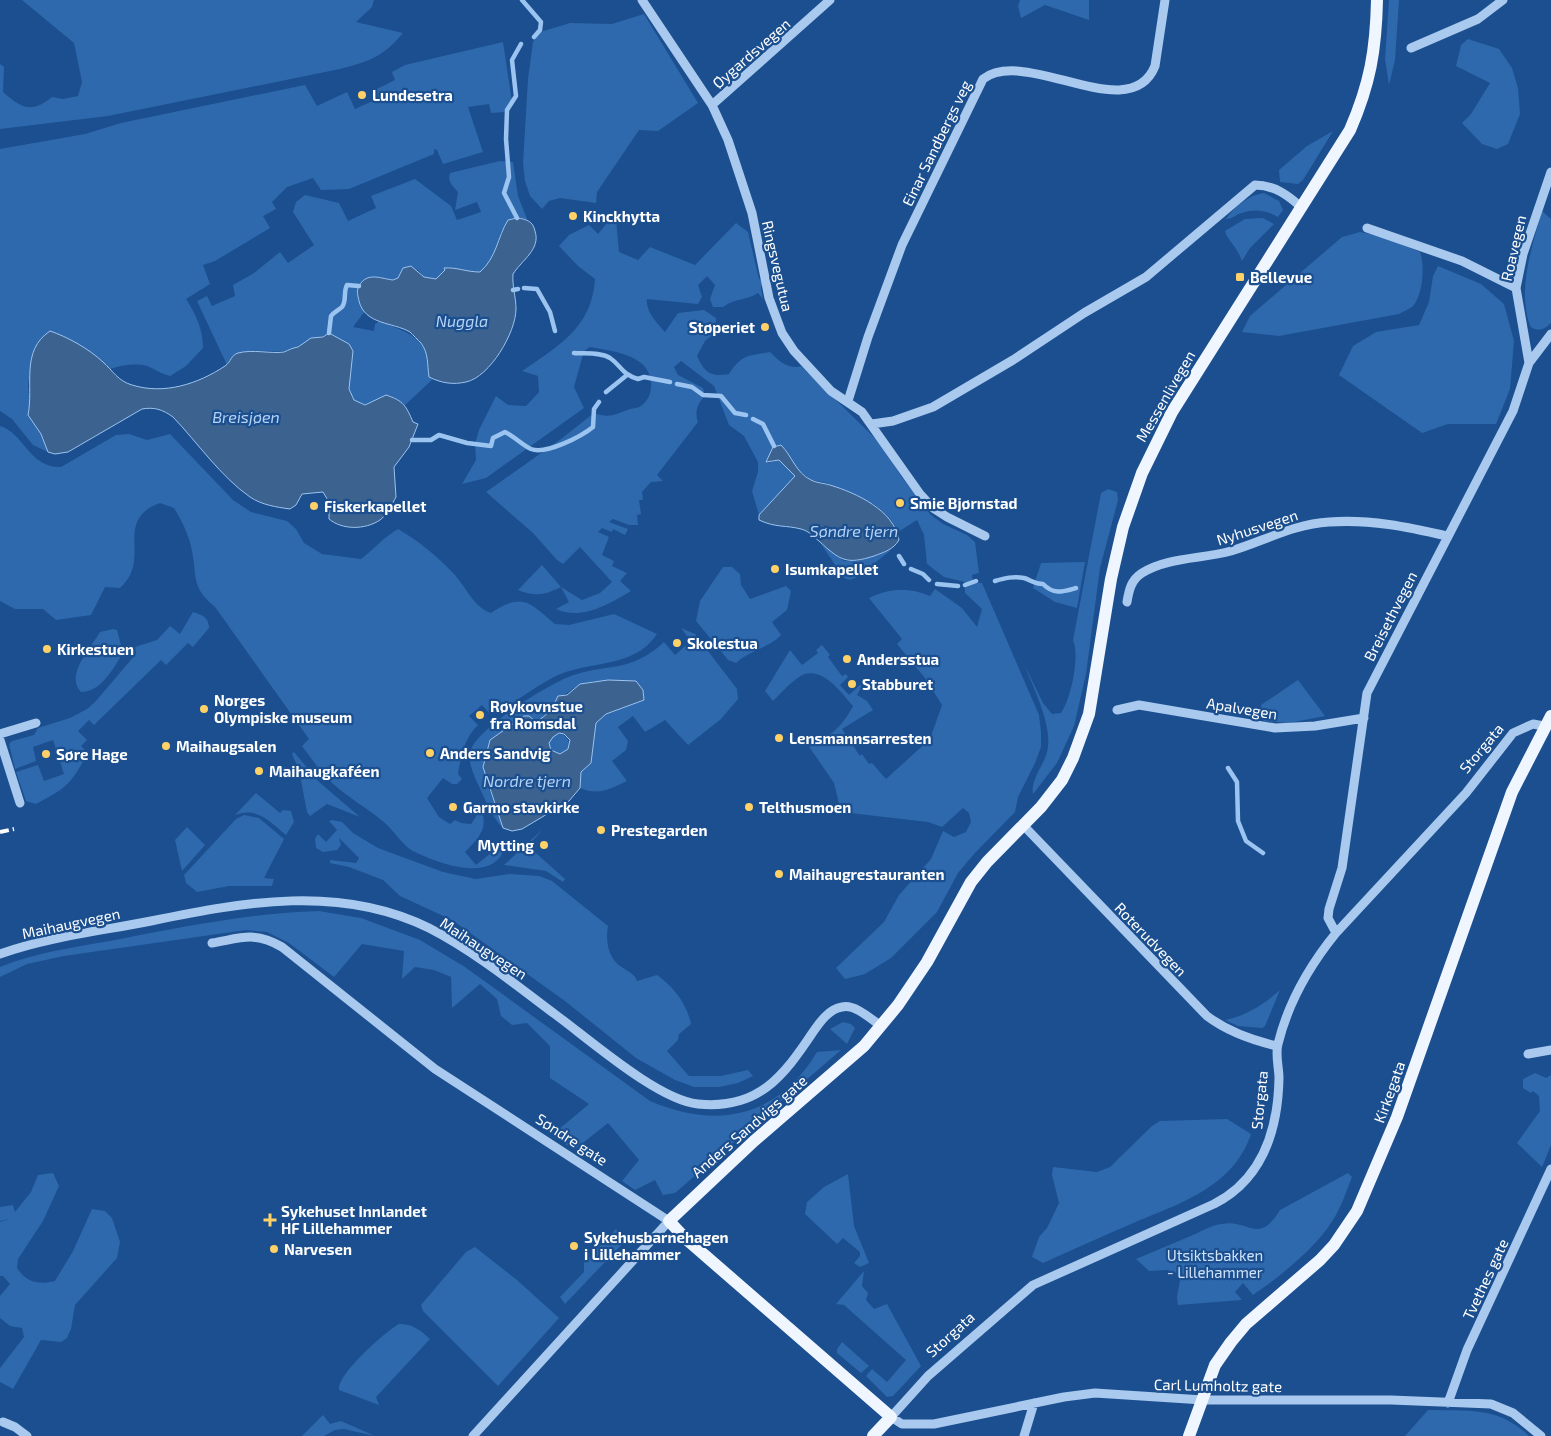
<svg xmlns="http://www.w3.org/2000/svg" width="1551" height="1436" font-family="'Exo 2',sans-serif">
<rect width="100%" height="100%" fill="#1b4f8f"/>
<path fill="#2e69ad" d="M22 0H374L372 7 356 22 403 33C383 57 370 61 340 69L108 116 0 129V64L4 67 3 92C21 108 32 114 52 97L63 99 78 96 82 82 74 43Z
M1020 0H1089V20L1045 5 1021 18 1018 6Z
M1389 0H1399L1395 60 1389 85 1385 59Z
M644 14 698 103 658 131 639 130 597 192 596 203 560 198 549 201 542 209 530 196 525 181 523 163 528 79 533 42 540 32 570 23 612 24Z
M1468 39 1499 49 1512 68 1518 88 1520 114 1508 144 1497 149 1482 144 1462 123 1471 114 1490 83 1456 66 1461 45Z
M503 42 512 102 504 112 491 113 489 104 468 107 483 152 443 164 437 150 434 149V154L349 189 321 190 313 178 287 187 272 202 276 209 263 216 270 228 215 261 203 265 210 284 186 299C196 314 203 330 203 348L186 366 170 376C161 374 155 369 147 366 136 363 121 365 110 369L101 361 33 352 28 385 30 406 28 415 41 434 48 452 33 445 12 419 0 411V149L85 134 121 123 305 85 317 106 347 92 355 109 377 99 373 91 395 80 392 72 405 65Z
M1333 131 1303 180 1298 184 1280 182 1279 170 1307 146Z
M500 161 513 162 518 196 527 219 517 218 501 232 496 250 490 263 480 272 445 270 437 279 424 277 418 270 403 268 398 278 393 280C379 278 371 274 359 286L360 305 365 311 353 327 374 331 375 324 380 321C400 330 424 335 428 360 429 365 428 371 429 376L432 380 405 405C393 396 378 398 365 405L354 400 349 389V376L353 351 349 344 329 333C319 340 306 339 298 347 292 348 288 351 282 351 264 353 236 344 227 365L197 301 207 296 212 306 235 296 233 285 254 273 280 252 288 263 314 245 293 212 296 202 305 195 339 203 348 221 376 208 371 196 415 179 451 206 457 220 481 212 477 202 455 210 458 192C453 186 447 182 450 173Z
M1264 193 1279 201 1283 210 1278 217C1267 211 1255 208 1242 213 1236 214 1233 219 1226 219 1235 206 1249 195 1264 193Z
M1542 211 1551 219V323C1545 329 1537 333 1530 326 1517 289 1532 247 1542 211Z
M1263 218 1274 224 1250 248 1242 261C1238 248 1226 238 1225 231L1245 219Z
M616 220 619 252 638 260 650 247 695 265 736 223 748 232 759 279 763 280 761 288 763 299 758 293C746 301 734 298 723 307H713L710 299 715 285 707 276 698 285 702 297 698 304 647 299C645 311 658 324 665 332L678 313 704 310 716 318 715 333 705 341 697 356C705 373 710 377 729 374 742 354 748 356 770 352 778 360 788 370 801 366L881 444 901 476 930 514 943 524 967 535 975 542 979 573 972 575 973 583H982L1039 715 1041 732V747L1035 763 1018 797 1015 812 974 854 958 873 937 912 891 958 865 974 845 979 836 968 884 922 899 895 931 859 943 831 954 837 966 832 971 822 969 813 963 808 942 827 928 822 841 812 834 783 810 748V742C830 739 844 724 853 706 841 693 821 663 799 677 790 683 781 693 773 701L765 691 790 650 802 665 818 653 816 650 822 645 830 655 828 657 842 676 846 674 848 677 840 685 849 695 860 685 862 686 857 695 867 701 873 710 842 729 860 756 862 754 869 764 872 763 886 779 930 739 942 705 925 678 897 644 902 639 869 598C891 588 908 587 930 596L935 589 962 608 977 627 982 609 965 593V582L944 577 927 564 924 535 917 520 898 532 891 520 875 505 827 483 811 480 797 469 786 450 774 446 766 462 768 463 779 460 795 476 759 515 752 491 758 472V462L744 436 729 425 714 386 681 361 674 367 678 375 703 388 705 395C698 404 694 411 698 422L657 475 663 481 651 482 642 492 643 500H639L641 514 637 515 638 525H629L613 519 609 522 628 529 625 535 613 529 612 532 602 528 598 532 609 537 602 555 614 561 612 566 627 573 620 581 631 591C610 604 580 621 556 609L569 602 561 587C545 595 535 597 518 590L542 565 561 587 582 600 600 593 612 582 580 547 563 564 557 560 533 533 486 492 561 439 594 413C609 419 616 414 630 409 634 408 638 408 641 406 655 396 654 373 641 363 627 352 606 350 590 347L584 351 574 387 584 408 486 478 462 484 476 460 475 444 479 430 496 396 508 405 526 406 539 392 538 376 522 371C558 346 592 328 595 279L578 266 559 246 569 235 589 225 598 234 607 223Z
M1360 232 1381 236 1420 252C1425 265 1423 295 1413 306 1410 309 1404 311 1399 314L1279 336 1242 332 1250 316 1342 237Z
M1438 266 1481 284 1504 304 1514 341 1510 389 1496 424H1448L1422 433 1339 375 1353 346 1376 332 1419 325 1429 302 1433 276Z
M0 426C24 433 29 468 61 467L116 435 129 434 147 440 170 434 233 500 251 512 287 521 296 529 304 543 322 554 361 559C374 549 384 537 398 529 419 541 437 556 453 573 466 586 473 607 491 613 523 592 529 602 555 624L569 625 614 614 657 634C634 669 590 660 556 676 536 686 517 701 497 713L490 714 482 705 469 716 478 725C464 739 461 755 458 774L462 779 457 784H452L443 778 427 798 439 817 450 824 455 820 461 823 471 824 479 812 478 804C491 826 480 837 465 852L476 865 496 849 502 851V854C486 882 435 862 413 851 403 846 395 832 386 824 369 809 348 798 331 782 320 771 311 758 302 746L309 739 215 607C191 587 197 577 192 551 189 535 182 521 174 508L160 503C112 521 153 559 120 588L105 587 91 615 56 620 43 609H15L0 601Z
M1108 489 1117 492 1118 500 1100 568 1086 674 1074 726 1057 763 1033 794C1030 778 1046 764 1048 747 1051 722 1033 687 1024 664L1043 703 1052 714 1061 713C1071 699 1080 656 1073 640L1101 493Z
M821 544 844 561H857L891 550 857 577 850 580 844 578Z
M1085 562 1077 608 1055 602 1033 588 1041 563Z
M723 567H732L740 574 741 585 750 599 786 586 791 591 787 610 772 622 781 635C769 648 750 650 736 663L728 660 696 621 700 601Z
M193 612C202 615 209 617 209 628L193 647 188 643 166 665 161 660 94 725 89 720 78 731 87 740 81 746 88 753C70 785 68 787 36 804L26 801 16 772 38 765 44 781 64 774 53 740 33 747 36 761 15 769 9 744 12 741 34 735 38 728 70 718 87 709 95 702 136 654 135 647 157 640 170 626 180 634Z
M681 628 695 634 737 689 738 699 721 719 688 745 665 720 645 732 633 716 618 727 628 741 626 750 612 761 627 781C610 789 598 796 580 788L581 772 591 763 596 723 606 714 644 700 636 681C618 683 599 678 582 684 572 687 569 695 558 696 553 708 548 715 537 722L524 716 490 740 486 780 503 828C493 818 488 806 482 793 477 781 468 767 470 753 473 730 545 687 566 678 604 662 629 675 664 642L675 655 691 641Z
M113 629 117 630 123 653C113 669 101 692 81 692 65 675 90 649 100 632Z
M1298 680 1325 716 1289 723 1264 721 1261 705Z
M549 744a10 10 0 1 1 20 0a10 10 0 1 1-20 0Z
M294 752 319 782 360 817 327 804 310 816 307 812 299 770 292 754Z
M256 793 280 813 283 810 291 811 294 822 286 835C270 822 257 806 235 815Z
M244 815 259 818 284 839 264 878 274 879 272 886H229L197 892 186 883 184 875 236 819Z
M332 820 342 822 353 833 378 848 443 872 476 879 509 874 539 876 552 881 608 926C606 937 607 950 614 960 620 969 634 971 637 981L657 975C673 986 687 1004 691 1024L679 1034 678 1040 667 1051 689 1076H721L748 1070 753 1076 738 1083 719 1087H694L675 1080 636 1058 565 1001 452 920 400 896 383 880 349 867 330 863V860L356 863 359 858 339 838 341 845 337 850 323 852 316 848 315 839 318 834 326 842 337 830 329 821Z
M187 827 205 845 182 871 175 840Z
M543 829 528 846 565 879 563 882 546 871 504 865Z
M319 911 361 918 420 940 465 967 650 1101C718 1130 778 1117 817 1052L841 1050 675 1193 663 1195 655 1180 635 1190 622 1181 639 1160 608 1123 574 1150 552 1135 589 1104 550 1078V1046L527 1023 512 1025 501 1016 497 999 480 984 452 1008 451 977 434 970 415 967 402 979 404 951 362 944 334 977 289 943 267 932 246 930 64 956 27 964 0 977V967C36 952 77 947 115 940 183 927 250 913 319 911Z
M1280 990 1265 1026 1262 1028 1238 1026 1225 1020C1248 1015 1263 1005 1280 990Z
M843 1022 851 1024 855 1028 847 1044 830 1029Z
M1535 1073 1546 1078 1551 1075V1145L1542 1167 1517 1143 1540 1111 1539 1096 1533 1091 1531 1093 1523 1088V1079Z
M1227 1119 1251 1134C1233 1188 1178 1204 1131 1224 1101 1237 1072 1250 1043 1263L1032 1257 1039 1237 1047 1228 1059 1203 1052 1175 1053 1167 1097 1172 1110 1167 1152 1126 1160 1121Z
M53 1173 59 1186 43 1221 18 1259 17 1268C27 1283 39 1285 55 1281L73 1251 92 1209 105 1211 112 1218 120 1242 117 1258 75 1305 71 1329 67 1338 61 1342 41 1340 13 1389 0 1382V1368L24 1337 22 1328 10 1326 0 1318V1296L10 1284 3 1276H0V1222L9 1219 0 1221V1207L13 1205 15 1212 31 1192 38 1175Z
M1348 1173 1352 1177C1347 1189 1343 1202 1337 1213 1321 1244 1281 1276 1253 1295L1243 1283 1235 1292 1242 1300 1178 1305 1177 1297 1181 1274 1167 1270 1149 1271 1136 1259C1155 1251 1174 1243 1193 1235 1202 1231 1212 1225 1222 1224 1249 1219 1258 1246 1280 1210Z
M848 1174 854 1226 869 1263 860 1267 854 1263 860 1256V1252L843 1238 837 1244 805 1214 807 1202 824 1187Z
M616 1229 626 1240 565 1304 560 1297 584 1272V1263Z
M475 1247 517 1280 559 1318 498 1386 423 1311 421 1305 466 1252Z
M864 1271 862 1286 868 1293 866 1300 874 1309 887 1304 921 1366 893 1396 887 1397 866 1376 872 1369 887 1382 906 1360 844 1305 836 1304Z
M399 1324C413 1324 420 1330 430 1339L376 1397 379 1405 339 1390C337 1374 385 1332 399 1324Z
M842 1342 869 1366 861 1373 837 1353V1349Z
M1428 1410C1468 1411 1498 1406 1529 1436H1405Z
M323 1415 330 1424 341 1421 375 1436 344 1429 335 1430 324 1436H302Z"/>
<path fill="#3c6290" stroke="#9cc4f0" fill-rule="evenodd" d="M517 218C526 219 533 221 535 231 541 249 522 260 513 274 512 286 516 297 516 309 516 332 490 377 466 382 453 385 441 383 429 377 427 364 429 354 421 343 418 340 413 335 410 332 393 322 365 325 359 301 358 296 356 291 359 286 367 271 382 279 393 280L398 278 403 268 411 266 424 277 436 279 445 270 444 268C457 267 466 272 480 272 497 257 497 238 508 220Z
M50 331C68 337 89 349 103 362 113 371 118 381 132 385 164 395 198 384 225 366 231 362 231 355 238 353 253 349 271 354 284 352 289 350 292 348 298 347L311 338 323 337 329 333 349 344 353 351 349 389 354 400 365 405 386 395C404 401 406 406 413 422L418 424 409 447 394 467 396 497C392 504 387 515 380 520 365 530 342 530 329 519V502L323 492 302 494 296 505 290 509C276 507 262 505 250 497 221 477 197 442 173 417 162 409 154 407 142 409L68 452 55 454 48 452 41 434 28 415C34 386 20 351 50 331Z
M781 445C792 456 796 473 811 480 816 483 824 483 830 485 856 493 894 510 899 540 893 550 884 552 874 556 846 565 840 560 820 542 814 537 809 531 801 529 786 525 776 528 759 520V515L795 476 779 460 766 462 773 447Z
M608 680 636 681 643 690 644 700 606 714 596 723 591 763 581 772 580 788 569 801 522 829 512 831 503 828 483 767 490 740 524 716H529L536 722C548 715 553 707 558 696L567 695 580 684ZM559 733 564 734 570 740 568 749 560 754 551 750 549 743 553 737Z"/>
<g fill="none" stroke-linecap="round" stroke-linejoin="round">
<path stroke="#9cc4f0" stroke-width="4.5" d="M522 0 541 22 540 30 534 37
M517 218 504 193 509 177 506 139 507 110 516 96 512 60 521 44
M524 288 537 289 550 312 555 331
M513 290 518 289
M329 333 331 316C334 312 339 310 342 307 347 301 343 292 347 285L359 286
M574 353C585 354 600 352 610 358 622 366 621 374 638 379L644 377 670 382
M677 384 692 387 703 395 721 396 735 413 746 415
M606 392 627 375
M753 419 763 424 774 446
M412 440H431L439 435 467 443 491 446 493 438 505 432C514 436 522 445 531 449 546 455 582 436 593 427L594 409 599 402
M899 556 904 564
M911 569 923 574 929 580
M995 581C1005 578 1013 576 1024 578 1031 580 1034 584 1043 584 1054 595 1062 592 1076 588
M937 584 958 586
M965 585 976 581
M1228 768 1237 782 1238 821 1246 841 1263 853"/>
<path stroke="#a9c9ee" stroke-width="9" d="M642 0 712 105 728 140 752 213 769 298 782 333 794 351 831 391 862 412 920 494 933 508 947 517 985 536
M1411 48 1478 19 1503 0
M712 105 830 0
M1367 228 1462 261 1516 288
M1529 363 1516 288 1523 254 1551 172
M848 401 868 337 902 245 983 79C1026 46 1130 128 1155 66L1165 0
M872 424 893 421 933 407 1013 360 1084 313 1146 277 1255 185C1274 185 1288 195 1302 208
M1127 602C1129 590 1131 580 1142 573 1167 557 1203 559 1231 551 1264 541 1294 524 1329 522 1370 519 1408 527 1447 536
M1117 710 1139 705 1275 728 1315 726 1364 718
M0 734 36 723
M0 740 20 803
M1023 825 1207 1016C1228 1032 1251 1040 1277 1046
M1336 933 1328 918 1329 909 1342 868 1367 693 1513 411 1529 363 1551 334
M212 943C242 938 254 931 282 947L435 1069 669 1221 473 1436
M0 954C48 937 101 931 151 921 244 902 340 884 429 928 474 951 516 985 556 1015 590 1040 658 1100 698 1104 758 1110 783 1077 813 1032 820 1022 829 1009 842 1007 855 1004 871 1019 881 1026
M1528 1054 1551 1050
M1448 1403 1467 1350 1551 1169
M3 1422 15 1427 27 1436
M1024 1436 1034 1403
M1541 1436 1513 1413 1491 1404 1391 1400H1203L1095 1393 1064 1397 934 1424H902L891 1417 928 1376 1033 1285 1214 1204C1263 1179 1278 1130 1279 1078 1279 1068 1275 1054 1278 1044 1288 1003 1310 965 1336 933L1466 793 1513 733 1533 724 1544 726"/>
<path stroke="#f0f6ff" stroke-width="12" d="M873 1436 891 1417 685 1238 669 1221 754 1141 864 1046 898 1005 927 962 971 882 987 862 1041 807 1062 780 1073 758 1089 714 1111 579 1123 527 1142 473 1172 412 1350 130C1370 84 1376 50 1377 0
M1189 1436 1215 1365 1231 1342 1246 1324 1320 1260 1334 1245 1357 1211 1397 1117 1512 792 1551 716"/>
<path stroke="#fff" stroke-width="4" stroke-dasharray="9 4" stroke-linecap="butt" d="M0 832 14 829"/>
</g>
<g fill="#ffd166" stroke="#1b4f8f" stroke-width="2">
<circle cx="362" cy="95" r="5"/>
<circle cx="573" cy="216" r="5"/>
<rect x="1235" y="272" width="10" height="10" rx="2.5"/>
<circle cx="765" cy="327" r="5"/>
<circle cx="900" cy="503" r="5"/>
<circle cx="314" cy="506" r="5"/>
<circle cx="775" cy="569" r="5"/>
<circle cx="677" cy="643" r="5"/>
<circle cx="47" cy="649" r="5"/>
<circle cx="847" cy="659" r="5"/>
<circle cx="852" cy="684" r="5"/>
<circle cx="204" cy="709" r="5"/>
<circle cx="480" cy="715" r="5"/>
<circle cx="779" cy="738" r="5"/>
<circle cx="166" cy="746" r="5"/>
<circle cx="430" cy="753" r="5"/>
<circle cx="46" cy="754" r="5"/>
<circle cx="259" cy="771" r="5"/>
<circle cx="453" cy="807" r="5"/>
<circle cx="749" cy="807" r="5"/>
<circle cx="601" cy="830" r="5"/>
<circle cx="544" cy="845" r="5"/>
<circle cx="779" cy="874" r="5"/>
<path d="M267.5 1212.5h5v5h5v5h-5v5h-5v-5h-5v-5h5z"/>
<circle cx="574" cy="1246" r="5"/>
<circle cx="274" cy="1249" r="5"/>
</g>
<g text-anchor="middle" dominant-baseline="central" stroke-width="4.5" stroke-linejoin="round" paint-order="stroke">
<g font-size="15" fill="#fff" stroke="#1b4f8f">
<text transform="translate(751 53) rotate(-41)">Øygardsvegen</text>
<text transform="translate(936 143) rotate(-64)">Einar Sandbergs veg</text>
<text transform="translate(1513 248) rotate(-77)">Roavegen</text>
<text transform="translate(778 266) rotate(77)">Ringsvegutua</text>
<text transform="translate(1165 396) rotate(-60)">Messenlivegen</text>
<text transform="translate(1257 527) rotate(-18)">Nyhusvegen</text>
<text transform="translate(1390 616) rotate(-63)">Breisethvegen</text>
<text transform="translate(1242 708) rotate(9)">Apalvegen</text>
<text transform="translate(1481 748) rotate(-50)">Storgata</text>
<text transform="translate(71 923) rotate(-12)">Maihaugvegen</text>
<text transform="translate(1151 939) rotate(46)">Roterudvegen</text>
<text transform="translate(484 948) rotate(33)">Maihaugvegen</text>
<text transform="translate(1389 1092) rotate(-70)">Kirkegata</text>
<text transform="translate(1259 1100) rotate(-84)">Storgata</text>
<text transform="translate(749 1126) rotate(-41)">Anders Sandvigs gate</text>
<text transform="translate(572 1139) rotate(33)">Søndre gate</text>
<text transform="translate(1485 1279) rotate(-65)">Tvethes gate</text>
<text transform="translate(950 1334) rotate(-42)">Storgata</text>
<text transform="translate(1218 1385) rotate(1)">Carl Lumholtz gate</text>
</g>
<g font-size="15" font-weight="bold" fill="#fff" stroke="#1b4f8f" text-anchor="start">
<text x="372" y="95">Lundesetra</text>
<text x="583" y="216">Kinckhytta</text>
<text x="1250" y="277">Bellevue</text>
<text x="755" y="327" text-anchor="end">Støperiet</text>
<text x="910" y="503">Smie Bjørnstad</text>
<text x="324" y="506">Fiskerkapellet</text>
<text x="785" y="569">Isumkapellet</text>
<text x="687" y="643">Skolestua</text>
<text x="57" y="649">Kirkestuen</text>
<text x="857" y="659">Andersstua</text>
<text x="862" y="684">Stabburet</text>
<text x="214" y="700">Norges<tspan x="214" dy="17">Olympiske museum</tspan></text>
<text x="490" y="706">Røykovnstue<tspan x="490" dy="17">fra Romsdal</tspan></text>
<text x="789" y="738">Lensmannsarresten</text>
<text x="176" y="746">Maihaugsalen</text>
<text x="440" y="753">Anders Sandvig</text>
<text x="56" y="754">Søre Hage</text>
<text x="269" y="771">Maihaugkaféen</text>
<text x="463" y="807">Garmo stavkirke</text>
<text x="759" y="807">Telthusmoen</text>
<text x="611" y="830">Prestegarden</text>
<text x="534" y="845" text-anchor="end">Mytting</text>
<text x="789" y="874">Maihaugrestauranten</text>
<text x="281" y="1211">Sykehuset Innlandet<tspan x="281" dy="17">HF Lillehammer</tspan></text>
<text x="584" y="1237">Sykehusbarnehagen<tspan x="584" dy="17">i Lillehammer</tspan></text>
<text x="284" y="1249">Narvesen</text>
</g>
<g font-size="15" fill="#cfe3fa" stroke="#1b4f8f">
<text x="1215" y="1255">Utsiktsbakken<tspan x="1215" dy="17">- Lillehammer</tspan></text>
</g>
<g font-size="16" font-style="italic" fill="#b5d3f5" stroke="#1b4f8f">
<text x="462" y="320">Nuggla</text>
<text x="246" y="416">Breisjøen</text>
<text x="854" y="530">Søndre tjern</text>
<text x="527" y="780">Nordre tjern</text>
</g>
</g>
</svg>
